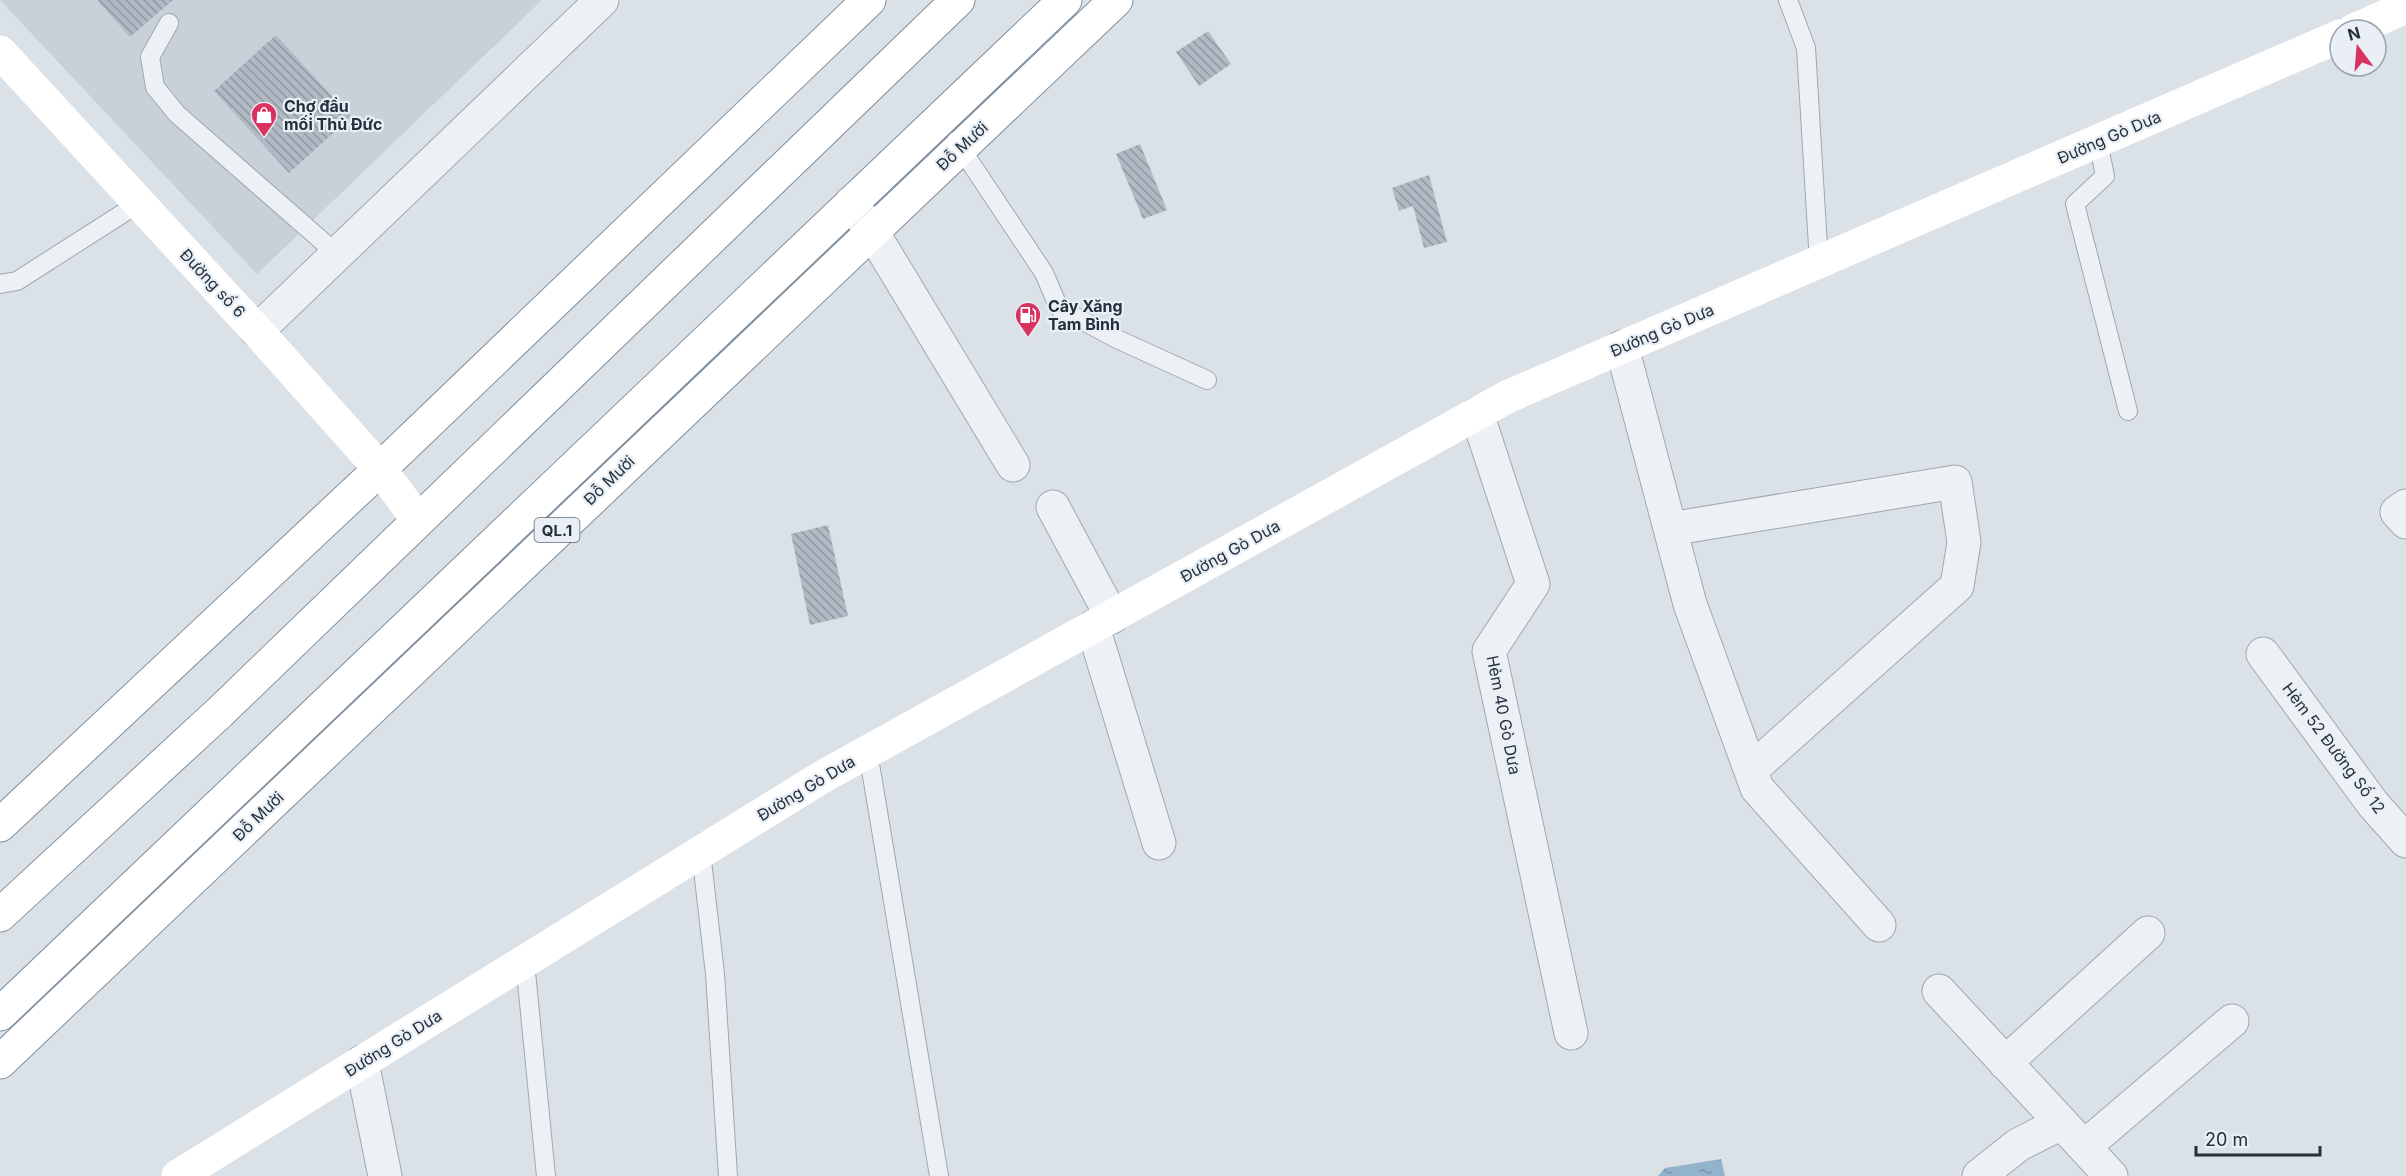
<svg xmlns="http://www.w3.org/2000/svg" width="2406" height="1176" font-family="Inter,sans-serif">
<defs>
<pattern id="water-ripples" width="26" height="14" patternUnits="userSpaceOnUse" patternTransform="scale(1.5)"><rect width="26" height="14" fill="#91b4cb"/><path d="M2 4q2-2 4 0t4 0M15 11q2-2 4 0t4 0" fill="none" stroke="#7693a6"/></pattern>
<pattern id="building-back-hatch" width="6" height="6" patternUnits="userSpaceOnUse" patternTransform="scale(1.5)"><rect width="6" height="6" fill="#b1bac4"/><path d="M-1 5l2 2M0 0l6 6M5-1l2 2" fill="none" stroke="#9098a0"/></pattern>
</defs>
<rect width="100%" height="100%" fill="#dae1e7"/>
<path fill="#c8d0d9" d="M0 0H542L257 274Z"/>
<path fill="url(#water-ripples)" d="M1721 1159 1725 1176H1658L1665 1168Z"/>
<path fill="url(#building-back-hatch)" d="M97 0H173L130 37Z
M1208 31 1231 64 1199 86 1176 52Z
M276 35 351 117 289 173 214 91Z
M1140 144 1167 210 1143 219 1116 154Z
M1429 175 1447 242 1424 248 1413 206 1399 211 1392 188Z
M828 525 848 616 810 625 791 534Z"/>
<g fill="none" stroke-linecap="round" stroke-linejoin="round">
<g stroke="#9fa8b1" stroke-width="20">
<path id="lane" d="M1788 0 1806 48 1819 263
M169 23 150 57 155 87 177 114 337 254
M956 141 1044 273 1059 308 1117 339 1207 380
M2098 142 2105 176 2075 204 2128 411
M0 284 17 281 139 203
M868 752 939 1176
M701 852 715 974 728 1176
M525 962 546 1176"/>
</g>
<g stroke="#9fa8b1" stroke-width="35">
<path id="street" d="M851 203 871 230 1013 465
M257 331 602 0
M1622 347 1690 604 1757 788 1879 925
M1477 414 1533 584 1489 651 1571 1033
M2406 506 2397 512 2406 522
M1053 507 1112 617
M1670 529 1955 482 1964 542 1957 586 1751 770
M1093 627 1159 843
M2263 654 2373 804 2406 841
M1939 991 2111 1176
M362 1062 385 1176
M2005 1063 2148 933
M2084 1147 2232 1021
M1979 1176 2018 1145 2061 1123"/>
</g>
<g stroke="#81909e" stroke-width="35">
<path id="highway" d="M0 825 380 469 869 0
M0 915 220 712 958 0
M0 1014 1065 0
M0 1062 1116 0"/>
</g>
<use href="#lane" stroke="#edf1f5" stroke-width="18"/>
<use href="#street" stroke="#edf1f5" stroke-width="33"/>
<path stroke="#fff" stroke-width="33" d="M2354 30 2406 7
M0 52 257 331 380 469 418 520
M178 1176 822 777 1507 397 2340 36"/>
<use href="#highway" stroke="#fff" stroke-width="33"/>
</g>
<defs>
<g id="shop-pin" transform="scale(1.35)"><path d="M0 17L-7.5 6A9.5 9.5 0 1 1 7.5 6Z" fill="#d93160" stroke="#e9eff4"/><path d="M-5-2.5h2.3a2.7 3.5 0 0 1 5.4 0H5L5.5 6h-11ZM-1.5-2.5h3a1.5 2.3 0 0 0-3 0Z" fill="#fff"/></g>
<g id="fuel-pin" transform="scale(1.35)"><path d="M0 17L-7.5 6A9.5 9.5 0 1 1 7.5 6Z" fill="#d93160" stroke="#e9eff4"/><path d="M-5.5-6h7V0h2V4h1.3V-2.5L3-4.5l.8-.8L6-3V5H2.5V1h-1V6h-7ZM-4.2-4.7v3.2H.2V-4.7Z" fill="#fff"/></g>
</defs>
<g fill-rule="evenodd">
<use href="#shop-pin" x="264" y="115"/>
<use href="#fuel-pin" x="1028" y="315"/>
</g>
<g text-anchor="middle" dominant-baseline="central" stroke-width="4.5" stroke-linejoin="round" paint-order="stroke">
<rect fill="#e9eff4" stroke="#5e6974" stroke-width="1.5" x="534.5" y="518" width="45" height="24" rx="4.5"/>
<g font-size="15" font-weight="bold" fill="#23303d">
<text x="557" y="530">QL.1</text>
</g>
<g font-size="16" font-weight="bold" fill="#23303d" stroke="#e9eff4" text-anchor="start">
<text x="284" y="106">Chợ đầu<tspan x="284" dy="18">mối Thủ Đức</tspan></text>
<text x="1048" y="306">Cây Xăng<tspan x="1048" dy="18">Tam Bình</tspan></text>
</g>
<g font-size="16" fill="#23303d" stroke="#e9eff4">
<text transform="translate(2109 137) rotate(-23)">Đường Gò Dưa</text>
<text transform="translate(962 146) rotate(-43)">Đỗ Mười</text>
<text transform="translate(213 283) rotate(47)">Đường số 6</text>
<text transform="translate(1662 330) rotate(-23)">Đường Gò Dưa</text>
<text transform="translate(609 480) rotate(-44)">Đỗ Mười</text>
<text transform="translate(1230 551) rotate(-29)">Đường Gò Dưa</text>
<text transform="translate(1504 715) rotate(79)">Hẻm 40 Gò Dưa</text>
<text transform="translate(2334 748) rotate(53)">Hẻm 52 Đường Số 12</text>
<text transform="translate(806 788) rotate(-31)">Đường Gò Dưa</text>
<text transform="translate(258 816) rotate(-44)">Đỗ Mười</text>
<text transform="translate(393 1043) rotate(-32)">Đường Gò Dưa</text>
</g>
</g>
<g transform="translate(2358 48) rotate(344)"><circle r="28" fill="#e9eff4" stroke="#9aa3ab" stroke-width="1.5"/>
<path d="M0-4.5L10 22L0 15L-10 22Z" fill="#d93160"/>
<text y="-9" font-size="16" font-weight="bold" text-anchor="middle" fill="#23303d">N</text>
</g>
<path d="M2196 1146v9h124v-9" fill="none" stroke="#23303d" stroke-width="3"/>
<text x="2205" y="1146" font-size="18" fill="#23303d" stroke="#e9eff4" stroke-width="4.5" paint-order="stroke">20 m</text>
</svg>
